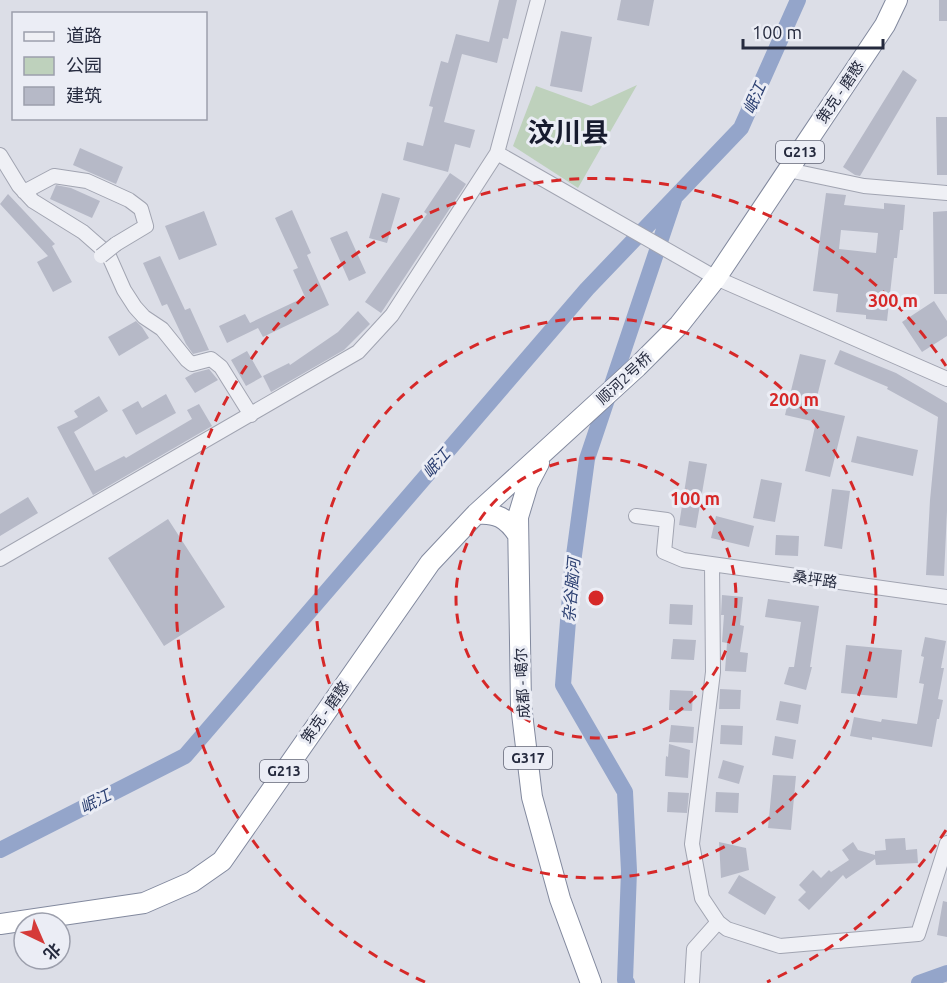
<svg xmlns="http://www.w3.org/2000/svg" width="947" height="983" font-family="Ubuntu,'Noto Sans SC',sans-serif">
<rect width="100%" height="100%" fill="#dcdee7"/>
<path fill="#bed1bc" d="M637 85 578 188 513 146 536 86 591 106Z"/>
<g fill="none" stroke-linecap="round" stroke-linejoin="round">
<path stroke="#94a5ca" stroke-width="16" d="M0 850 185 756 587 289 741 128 798 0
M627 983 625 980 629 871 625 792 563 685 572 570 587 459 674 200
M919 983 947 973"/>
</g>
<path fill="#b6b9c7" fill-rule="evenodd" d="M499 0H517L508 39 503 38 497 63 462 54 444 122 475 130 470 148 455 144 448 172 403 160 407 142 423 146 433 107 429 106 441 61 448 63 456 34 489 42Z
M621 0H654L649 26 617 20Z
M939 0H947V21H939Z
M561 31 592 37 582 92 550 86Z
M903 70 917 80 860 176 855 175 843 167Z
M936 117H947V175H937Z
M80 148 123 167 116 184 73 165Z
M450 173 466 184 381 313 365 302 427 214 424 212Z
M56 185 71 188 100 201 92 218 50 199Z
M382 193 400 198 387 243 369 238Z
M826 193 846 195 844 205 884 209V203L905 205 903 230H900L897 258H894L887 321 866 319V315L836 312 838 294 813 291ZM841 230 878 233 876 253 839 249Z
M8 194 55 244 52 246 72 282 53 292 37 262 48 256 0 204Z
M292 210 311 253 307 255 329 305 263 337 258 328 227 343 219 326 245 314 250 323 305 297 293 270 298 268 275 218Z
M204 211 217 245 179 260 165 226Z
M947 211V294H934L933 212Z
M347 231 366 273 349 281 330 238Z
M160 256 185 310 190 308 209 350 193 354 186 344 167 304 162 306 143 263Z
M934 301 947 321V336L922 352 902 322Z
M358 311 370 324 344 350 271 392 263 376 289 363 290 365 338 332Z
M136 321 142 327 149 338 119 356 108 337Z
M840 350 896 373 947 403V511L944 576 926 575 930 500 938 417 887 389 888 387 834 364Z
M247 351 262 377 246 386 231 360Z
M800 354 826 360 814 409 845 416 830 477 805 471 816 422 785 415Z
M209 369 218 380 195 393 185 378 194 373Z
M166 394 176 413 136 435 122 410 138 401 142 408Z
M99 396 108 411 74 432 95 471 124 456 126 458 192 419 187 410 199 404 212 426 93 495 57 427 78 417 74 411Z
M857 436 918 450 913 476 851 462Z
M689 461 707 464 696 528 679 525Z
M761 479 782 483 775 522 753 518Z
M832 489 850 491 842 549 824 546Z
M28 497 38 513 0 536V514Z
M716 516 754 526 749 547 711 538Z
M168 519 225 607 164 646 108 558Z
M776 535 799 536 798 556 775 555Z
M722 595 743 597 740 625 744 626 740 652 748 653 746 672 725 671 727 643 722 642 724 615H721Z
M768 599 819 606 810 667H812L806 690 784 684 789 667H794L801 622 765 617Z
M670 604 693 605 692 625 669 624Z
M925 637 946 641 941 668H944L938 699 943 700 939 719H937L932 747 872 737V740L850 736 854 717 881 722 882 719 917 724 924 684 919 683 924 657 921 656Z
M673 639 696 640 694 660 671 659Z
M846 645 902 650 897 698 841 693Z
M720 689 741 690 740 709H719Z
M670 690 693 691 692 711 669 710Z
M780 701 801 705 798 724 776 720Z
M671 725 694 727 693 743 669 742Z
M721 725 743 726 742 745 720 744Z
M775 736 796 740 793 759 772 755Z
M669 744 690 750 688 778 665 776 666 756 668 757Z
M723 760 744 766 739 784 718 778Z
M773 775 796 776 791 830 768 828Z
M668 792 689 793 687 813 667 812Z
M716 792 739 793 738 813 715 812Z
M905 838 906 850 917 849 918 863 876 865 875 859 846 879 843 875 809 910 798 900 806 892 799 885 813 870 821 878 829 870 831 872 849 860 842 850 853 842 858 850 875 855V851L886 850 885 839Z
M719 842 746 848 749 870 721 878Z
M739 875 776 897 765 915 728 893Z
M943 901 947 902V937L937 935Z"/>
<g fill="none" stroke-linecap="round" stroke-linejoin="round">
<g stroke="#a1a4b1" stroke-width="16">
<path id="minor" d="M497 153 716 278 947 379
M0 155 19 186 33 201 83 232 108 254 124 290 135 307 144 317 162 329 187 360 192 364 211 359 221 367 251 415
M788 170 864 186 947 193
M24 192 54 176 87 181 129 200 141 209 146 226 116 244
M636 516 667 520 664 552 683 560 947 597
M0 559 358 352 392 315 497 153 538 0
M712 565 713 672 692 844 702 898 718 922 727 929 780 946 918 934 947 843
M692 983 694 949 718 922"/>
</g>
<g stroke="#82899e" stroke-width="22">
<path id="highway" d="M539 463 528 484 518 517 521 705 532 797 560 899 591 983
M476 514C496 512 507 518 518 535
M0 924 144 903 192 882 222 861 430 563 476 514 637 367 679 325 716 278 885 25 897 0"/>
</g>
<use href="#minor" stroke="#eff0f5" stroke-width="14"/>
<use href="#highway" stroke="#fff" stroke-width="20"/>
<g stroke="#a1a4b1" stroke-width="16" stroke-linecap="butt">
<path id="minor-bridge" d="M101 256 116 244"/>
</g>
<use href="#minor-bridge" stroke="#eff0f5" stroke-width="14"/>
</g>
<g fill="none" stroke="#d62828" stroke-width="3" stroke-dasharray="10 8">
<circle cx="596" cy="598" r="140"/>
<circle cx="596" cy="598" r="280"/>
<path d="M946 830A420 420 0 0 1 767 982M425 982A420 420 0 1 1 946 366"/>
</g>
<g text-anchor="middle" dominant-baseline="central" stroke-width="6" stroke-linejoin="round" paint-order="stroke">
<g fill="#ebedf5" stroke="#606475" stroke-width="1.5">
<rect x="776" y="141" width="48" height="22" rx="4.5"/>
<rect x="504" y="747" width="48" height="22" rx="4.5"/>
<rect x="260" y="760" width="48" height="22" rx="4.5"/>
</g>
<g font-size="14" font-weight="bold" fill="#252a3e">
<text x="800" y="152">G213</text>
<text x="528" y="758">G317</text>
<text x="284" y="771">G213</text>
</g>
<g font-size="15" fill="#252a3e" stroke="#ebedf5">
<text transform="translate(840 92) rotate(-56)">策克 - 磨憨</text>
<text transform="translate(624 378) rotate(-43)">顺河2号桥</text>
<text transform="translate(815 579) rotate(8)">桑坪路</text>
<text transform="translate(522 683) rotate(-93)">成都 - 噶尔</text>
<text transform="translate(325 712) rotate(-55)">策克 - 磨憨</text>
</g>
<g font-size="16" font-style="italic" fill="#2d4173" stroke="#ebedf5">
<text transform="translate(754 98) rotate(-66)">岷江</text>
<text transform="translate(436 463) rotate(-49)">岷江</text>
<text transform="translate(571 590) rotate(-85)">杂谷脑河</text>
<text transform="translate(95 801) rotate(-27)">岷江</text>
</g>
<g font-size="27" font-weight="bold" fill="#171b2e" stroke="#ebedf5">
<text x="568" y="132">汶川县</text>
</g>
</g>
<circle cx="596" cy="598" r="9" fill="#d62828" stroke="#ebedf5" stroke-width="3"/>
<g font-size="18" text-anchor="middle" font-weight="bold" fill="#d62828" stroke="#ebedf5" stroke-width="6" stroke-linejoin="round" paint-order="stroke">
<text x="893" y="307">300 m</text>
<text x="794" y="406">200 m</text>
<text x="695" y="505">100 m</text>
</g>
<rect x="12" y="12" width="195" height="108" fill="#ebedf5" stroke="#9c9fac" stroke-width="1.5"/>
<rect x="24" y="32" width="30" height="9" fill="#eff0f5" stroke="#9c9fac" stroke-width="1.5"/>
<text x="66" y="42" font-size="18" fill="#252a3e">道路</text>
<rect x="24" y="57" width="30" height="18" fill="#bed1bc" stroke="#9c9fac" stroke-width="1.5"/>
<text x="66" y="72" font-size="18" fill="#252a3e">公园</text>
<rect x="24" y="87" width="30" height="18" fill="#b6b9c7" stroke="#9c9fac" stroke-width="1.5"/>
<text x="66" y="102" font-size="18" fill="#252a3e">建筑</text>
<g transform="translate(42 941) rotate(136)"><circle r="28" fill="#ebedf5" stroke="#9c9fac" stroke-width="1.5"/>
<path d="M0-4.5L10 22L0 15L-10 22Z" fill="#d53a38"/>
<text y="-9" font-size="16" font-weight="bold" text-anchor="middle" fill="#252a3e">北</text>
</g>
<path d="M743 39v9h140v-9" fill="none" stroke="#252a3e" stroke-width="3"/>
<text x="752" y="39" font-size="18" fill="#252a3e" stroke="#ebedf5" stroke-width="4.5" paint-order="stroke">100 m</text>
</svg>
